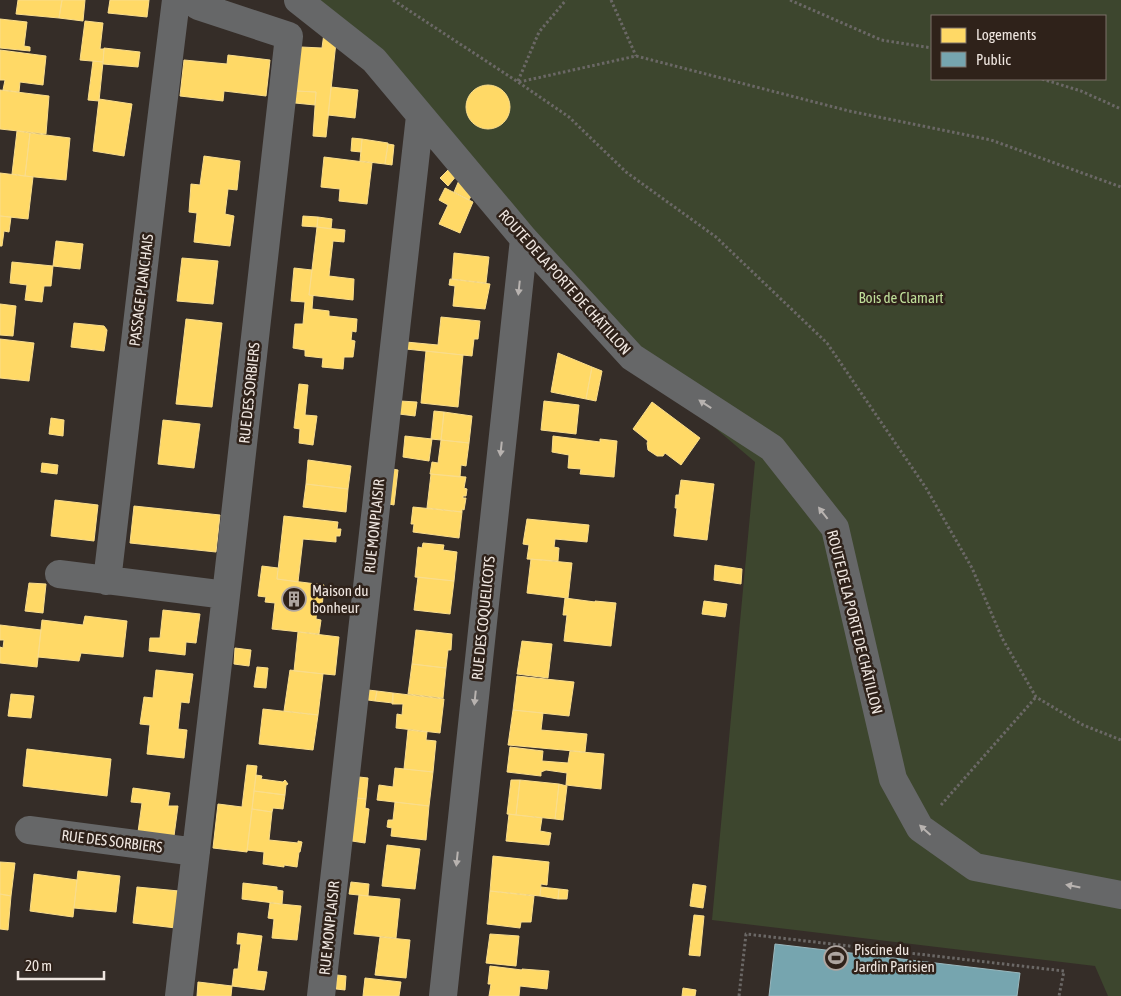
<svg xmlns="http://www.w3.org/2000/svg" width="1121" height="996" font-family="'Asap Condensed',sans-serif">
<rect width="100%" height="100%" fill="#352d28"/>
<path fill="#3d462e" fill-rule="evenodd" d="M298 0H1121V996H1108L1095 966 712 920 755 462 632 357 480 186ZM932 16H1105V79H932Z"/>
<path fill="#ffd966" stroke="#fadd8b" d="M18 0H62L59 18 16 14Z
M62 0H85L83 21 59 18Z
M110 0H149L147 17 108 13Z
M0 19 27 22 24 46 30 47V51L0 48Z
M85 21 103 23 100 49H104L103 62 80 60Z
M324 33 336 42 326 137 313 136 316 92 296 91 301 47 322 48Z
M104 48 140 52 138 67 103 64Z
M0 50 46 56 43 85 20 82 19 92 3 90 5 80H0Z
M228 55 270 60 266 96 224 91 223 101 180 96 184 60 227 64Z
M93 61 103 62 99 101 88 100Z
M466 107a22 22 0 1 1 44 0a22 22 0 1 1-44 0Z
M331 87 358 90 355 118 328 115Z
M0 90 49 96 46 134 0 129Z
M296 91 316 92 315 105 295 103Z
M99 99 132 104 124 156 93 151Z
M17 131 30 133 25 176 12 174Z
M30 133 70 138 66 180 25 176Z
M352 138 362 139 361 152 351 151Z
M362 139 388 143 385 164 360 161Z
M388 144 394 145 392 165 385 164Z
M204 156 240 161 237 190 228 189 225 214 234 216 230 246 194 242 197 213 189 212 191 184 200 185Z
M324 157 372 163 367 204 339 201 340 189 321 187Z
M451 167 457 175 448 186 440 178Z
M0 173 33 177 28 219 0 216Z
M460 178 472 194 469 200 454 192Z
M445 188 473 202 460 233 439 224 448 205 439 200Z
M0 216 11 217 9 232 4 231 2 246H0Z
M303 216 318 217 317 227 302 226Z
M318 217 332 219 331 229 317 227Z
M317 227 345 230 344 242 333 241 329 276 354 279 353 300 309 295Z
M56 241 83 244 80 269 53 266Z
M454 253 489 257 486 283 452 279Z
M182 258 218 261 213 304 177 301Z
M12 262 53 266 51 286H44L42 302 25 300 27 285 10 283Z
M294 268 312 270 309 295 313 296 312 309 329 311V316L357 319 356 332 352 331 351 340 355 341 353 357H344L343 369 322 367 323 358 305 356V350L293 348 295 324H303L305 302 291 301Z
M450 279 490 284 485 309 453 306 455 286 449 285Z
M0 304 16 306 13 336 0 335Z
M441 317 480 321 478 339H474L472 356 406 349V342L438 345Z
M186 319 222 323 212 407 176 404Z
M74 323 104 326 107 330 104 351 71 347Z
M0 339 34 343 29 381 0 378Z
M426 351 463 355 458 407 421 403Z
M558 353 592 367 586 399 551 392Z
M592 367 602 371 596 401 586 399Z
M299 384 308 385 305 415 317 416 313 445 299 443 300 429 294 428Z
M400 401 417 402 415 416 399 414Z
M544 401 579 405 576 434 541 430Z
M652 402 700 438 681 465 665 453 663 456H657L648 450 647 443 648 441 633 429Z
M434 411 444 412 441 440 431 439Z
M444 412 472 416 469 443 441 440Z
M51 418 64 420 63 436 49 434Z
M163 420 200 424 194 468 158 464Z
M405 436 432 439 429 461 403 457Z
M553 436 600 442V439L617 441 614 477 580 474 581 469 568 468 569 455 552 452Z
M441 440 469 443 466 466 461 465 460 477 430 474 432 462 438 463Z
M308 460 351 466 348 489 306 484Z
M42 463 58 465 57 474 41 472Z
M392 469 398 470 394 505 389 504Z
M431 474 466 477 464 488 467 489 466 496H463V498H466L464 510 462 509V512L427 508Z
M681 480 714 484 707 540 674 536 677 508H675L676 495H679Z
M306 484 348 489 346 512 303 507Z
M55 500 98 505 94 541 51 536Z
M134 506 220 515 216 552 130 543Z
M413 507 462 512 459 538 413 532 414 524H411Z
M284 516 338 522 337 529H341L340 536H336V542L303 539 298 582 277 579Z
M527 519 589 525 587 542 555 539 554 547 559 548 558 561 527 559 529 545 523 544Z
M423 543 444 545 443 550 457 552 454 581 415 577 418 547 422 548Z
M531 559 572 563 568 598 527 593Z
M715 565 742 569 741 584 714 580Z
M262 566 278 568 277 579 324 585 322 608H317L316 619 321 620 319 634 272 629 275 603 265 602 266 597 258 596Z
M418 577 454 581 450 614 414 610Z
M29 583 46 584 43 613 25 611Z
M565 598 595 602V601L616 603 611 646 564 641 567 615H563Z
M704 601 727 604 725 617 702 614Z
M163 610 200 614 196 643 186 642 185 655 149 651 150 638H160Z
M85 616 127 621 123 657 81 653 79 661 38 657 42 620 83 625Z
M0 625 41 630 37 667 0 663V647L3 648 4 640H0Z
M416 630 452 634 451 650H448L446 668 412 664Z
M298 632 339 637 335 675 294 671Z
M522 641 552 644 548 678 517 674Z
M235 648 251 650 249 666 234 664Z
M412 664 446 668 443 698 408 694Z
M257 667 268 668 266 688 254 687Z
M156 670 193 674 189 703 181 702 178 729 187 730 184 758 147 754 150 725 140 724 144 697 153 698Z
M290 670 323 674 318 715 284 711Z
M517 676 574 682 569 716 513 710Z
M368 690 377 691 375 701 368 700Z
M377 691 393 693V703L375 701Z
M393 693 444 699 440 733 396 728 397 714 402 715 403 704H392Z
M11 694 34 696 31 718 8 716Z
M263 709 318 715 313 750 259 744Z
M513 710 543 713 541 730 587 734 585 752 508 745Z
M408 730 427 732 426 740 436 741 433 772 404 769Z
M510 747 543 751 542 761 568 763 570 751 604 754 601 789 566 785 567 773 546 770 541 772V776L507 772Z
M27 749 111 759 107 796 23 786Z
M247 765 257 766 247 852 213 848 218 804 242 807Z
M395 768 433 772 429 806 377 800 379 785 393 787Z
M256 775 262 776 261 779 283 782 285 780 288 784 286 785 285 795 254 791Z
M359 777 368 778 366 799 357 798Z
M511 780H520L516 815 507 814Z
M520 780 559 784 555 819 516 815Z
M559 784 567 786 563 820 555 819Z
M133 788 170 793 168 806H178L174 836 138 832 142 803 131 802Z
M254 791 285 795 283 809 273 808 272 812 252 809Z
M357 798 366 799 365 808 369 809 365 843 352 841Z
M395 802 429 806 426 840 391 836 392 828 387 827 388 820H393Z
M252 809 272 812 269 840 298 843V841L302 842 300 852H299L297 867 284 865V867L263 864 264 852 247 850Z
M509 814 542 818 540 831 551 833 549 845 506 841Z
M387 845 420 849 415 889 382 886Z
M493 856 549 862 547 885 541 884 540 896 490 891Z
M0 862 15 863 11 896 0 894Z
M78 871 120 876 116 912 74 908Z
M34 874 77 880 73 917 30 911Z
M351 882 369 884 368 896 349 894Z
M243 883 277 887V890L283 891 282 904 242 899Z
M693 884 706 886 703 908 690 906Z
M137 887 179 891 176 928 133 923Z
M541 887 559 889 558 899 540 896Z
M559 889 568 890 567 899H558Z
M490 891 534 896 531 922H521L520 928 487 924Z
M0 894 11 896 8 930 0 929Z
M359 895 400 899 396 938 354 934Z
M270 903 301 906 297 940 272 938 274 919 268 918Z
M694 915 704 916 700 956 689 955Z
M238 933 262 936 257 971 267 972 264 990 232 986 234 969H238L241 944H237Z
M490 934 519 936 516 966 486 963Z
M380 937 410 940 406 978 375 975Z
M490 966 522 970V969L549 971 547 989 520 986 519 996H489L491 984H488Z
M337 975 346 976 345 990 336 989Z
M365 978 401 982 399 996H363Z
M198 982 232 986 231 996H197Z
M683 988 696 990 695 996H682Z"/>
<path fill="#76a5af" stroke="#9ab8be" d="M775 944 1020 973 1017 996H769Z"/>
<g fill="none" stroke-linecap="round" stroke-linejoin="round">
<path stroke="#6b6866" stroke-width="3" stroke-dasharray="2.5 2.5" stroke-linecap="butt" d="M393 0 518 82 569 117 626 172 716 237 827 343 926 488 972 568 1002 638 1036 697 1083 725 1121 740
M611 0 636 56
M790 0 881 40 932 48
M1042 79 1081 91 1121 109
M518 81 539 32 566 0
M519 82 636 56 849 111 991 140 1121 187
M941 805 1036 697
M739 996 746 934 1064 971 1059 996"/>
<path stroke="#666768" stroke-width="28" d="M298 0 374 60 524 239 632 357 772 448 835 528 893 779 920 828 975 867 1121 895
M59 574 226 595
M107 581 157 154 176 0
M29 830 196 852
M179 996 226 595 289 36 198 6V0
M321 996 420 116
M443 996 524 239"/>
</g>
<defs><path id="oneway-solid" d="M-6-.8H1V-3.2L6.5 0L1 3.2V.8H-6Z" transform="scale(1.25)"/></defs>
<g fill="#b8b3b0">
<use href="#oneway-solid" transform="translate(519 288) rotate(96)"/>
<use href="#oneway-solid" transform="translate(705 404) rotate(-147)"/>
<use href="#oneway-solid" transform="translate(501 449) rotate(96)"/>
<use href="#oneway-solid" transform="translate(823 513) rotate(-128)"/>
<use href="#oneway-solid" transform="translate(475 698) rotate(96)"/>
<use href="#oneway-solid" transform="translate(925 830) rotate(-138)"/>
<use href="#oneway-solid" transform="translate(457 859) rotate(96)"/>
<use href="#oneway-solid" transform="translate(1073 886) rotate(-169)"/>
</g>
<defs>
<g id="building-ring" transform="scale(1.25)"><circle r="9.5" fill="#2f221a" stroke="#aea5a0" stroke-width="1.5"/><path d="M-4-6H4V6H1V3H-1V6H-4ZM-2.5-4.3h1.7v1.8h-1.7ZM.8-4.3h1.7v1.8H.8ZM-2.5-1h1.7V.8h-1.7ZM.8-1h1.7V.8H.8Z" fill="#aea5a0"/></g>
<g id="stadium-ring" transform="scale(1.25)"><circle r="9.5" fill="#2f221a" stroke="#aea5a0" stroke-width="1.5"/><path d="M0-5a6.5 5 0 1 0 0 10a6.5 5 0 1 0 0-10ZM-3.5-1.8h7v3.6h-7Z" fill="#aea5a0"/></g>
</defs>
<g fill-rule="evenodd">
<use href="#building-ring" x="294" y="599"/>
<use href="#stadium-ring" x="836" y="958"/>
</g>
<g text-anchor="middle" dominant-baseline="central" stroke-width="5" stroke-linejoin="round" paint-order="stroke">
<g font-size="15" fill="#efe6e0" stroke="#2f221a">
<text transform="translate(565 282) rotate(48)">ROUTE DE LA PORTE DE CHÂTILLON</text>
<text transform="translate(141 290) rotate(-83)">PASSAGE PLANCHAIS</text>
<text transform="translate(249 393) rotate(-84)">RUE DES SORBIERS</text>
<text transform="translate(374 526) rotate(-84)">RUE MONPLAISIR</text>
<text transform="translate(483 618) rotate(-84)">RUE DES COQUELICOTS</text>
<text transform="translate(855 622) rotate(76)">ROUTE DE LA PORTE DE CHÂTILLON</text>
<text transform="translate(112 841) rotate(7)">RUE DES SORBIERS</text>
<text transform="translate(329 928) rotate(-84)">RUE MONPLAISIR</text>
</g>
<g font-size="15" fill="#bfde99" stroke="#2f221a">
<text x="901" y="297">Bois de Clamart</text>
</g>
<g font-size="15" fill="#efe6e0" stroke="#2f221a" text-anchor="start">
<text x="312" y="590">Maison du<tspan x="312" dy="17">bonheur</tspan></text>
<text x="854" y="949">Piscine du<tspan x="854" dy="17">Jardin Parisien</tspan></text>
</g>
</g>
<rect x="931" y="15" width="175" height="65" fill="#2f221a" stroke="#7c7069"/>
<rect x="941" y="28" width="25" height="15" fill="#ffd966" stroke="#7c7069"/>
<text x="976" y="40" font-size="15" fill="#efe6e0">Logements</text>
<rect x="941" y="52" width="25" height="15" fill="#76a5af" stroke="#7c7069"/>
<text x="976" y="65" font-size="15" fill="#efe6e0">Public</text>
<path d="M18 971v8h86v-8" fill="none" stroke="#efe6e0" stroke-width="2.5"/>
<text x="25" y="971" font-size="15" fill="#efe6e0" stroke="#2f221a" stroke-width="4" paint-order="stroke">20 m</text>
</svg>
